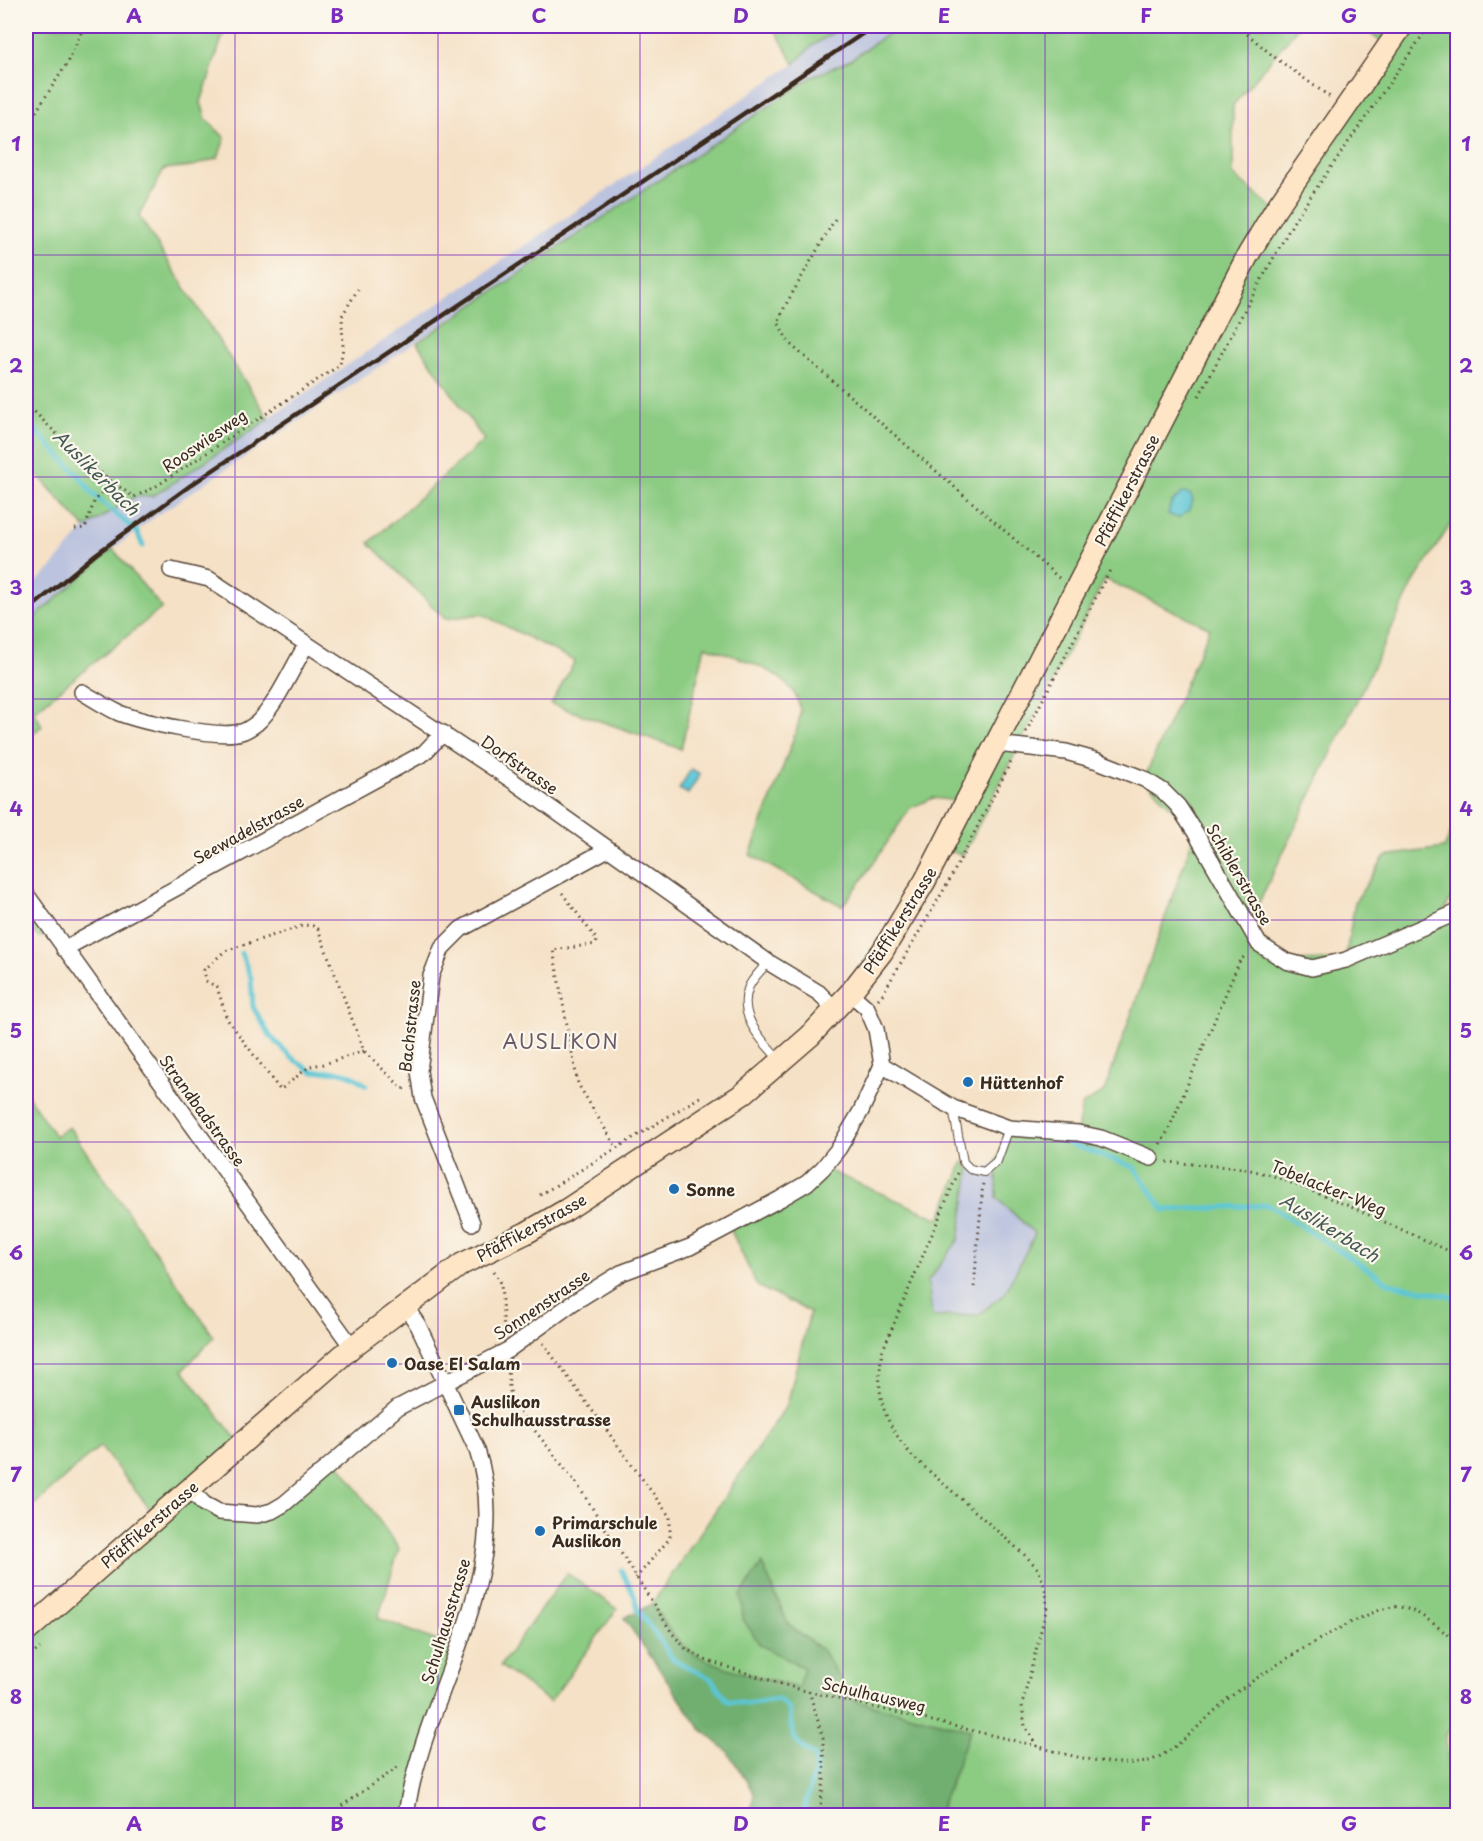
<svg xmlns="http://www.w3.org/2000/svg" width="1483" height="1841" font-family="'Playpen Sans',sans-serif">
<rect width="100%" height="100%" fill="#fbf7ec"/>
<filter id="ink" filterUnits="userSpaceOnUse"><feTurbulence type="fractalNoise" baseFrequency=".0167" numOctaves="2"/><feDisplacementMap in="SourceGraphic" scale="12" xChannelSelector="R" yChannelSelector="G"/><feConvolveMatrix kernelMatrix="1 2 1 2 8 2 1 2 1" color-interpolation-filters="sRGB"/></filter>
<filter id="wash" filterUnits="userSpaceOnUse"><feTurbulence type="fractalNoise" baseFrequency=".008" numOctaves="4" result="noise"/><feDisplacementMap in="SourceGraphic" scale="24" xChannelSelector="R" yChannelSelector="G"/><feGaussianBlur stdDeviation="1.35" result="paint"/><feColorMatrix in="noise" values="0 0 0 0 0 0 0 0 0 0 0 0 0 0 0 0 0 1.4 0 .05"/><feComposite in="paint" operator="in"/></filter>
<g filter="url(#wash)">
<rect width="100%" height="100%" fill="#f5e1c6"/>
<path fill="#bbc3de" d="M843 26H899L850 60 812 77 156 516 113 549 26 625V592L52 567 85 528 134 497 153 496 794 64 812 46Z
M997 1161V1198L1035 1234 1005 1293 978 1315 932 1318 928 1281 959 1239 970 1169 984 1171Z"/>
<path fill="#8bcb82" stroke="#637a50" stroke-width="1.5" d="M26 26H226L201 102 206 119 225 138 218 158 193 166 164 169 139 216 269 419 153 496 134 497 85 528 26 462Z
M773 26H843L812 46 794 64Z
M899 26H1299L1233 105V175L1275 210 1387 47 1361 26H1457V514L1415 580 1248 925 1286 961 1345 960 1355 902 1385 856 1444 848 1457 821V887L1440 919 1457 912 1458 1719 1445 1735 1457 1815H938L970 1730 852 1700 823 1651 788 1624 778 1602 761 1645 804 1668 798 1689C770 1680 707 1666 686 1648 672 1636 662 1619 652 1604L787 1405 810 1312 757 1286 729 1226 823 1168 940 1219 963 1162 970 1169 959 1239 928 1281 932 1317 978 1315 1005 1293 1035 1234 997 1198V1161L1009 1128 1077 1132 1082 1105 1104 1092 1195 832 1144 779 1210 628 1105 579 963 855 942 849 965 802 933 798 910 808 860 883 842 906 750 855 797 729C798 723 801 716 800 710 796 671 736 658 705 646L681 749 551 704 575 661 482 614 445 619 369 543 484 440 417 343 812 77 850 60Z
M113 549 162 608 34 711 42 726 26 739V625Z
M26 894 54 935 39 937 26 927Z
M26 1093 55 1136 69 1127 214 1337 183 1370 240 1444 190 1488 204 1504 257 1515 336 1459 399 1549 378 1618 457 1649 406 1815H26V1632L157 1518 100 1446 26 1512Z
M567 1573 617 1609 550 1702 500 1666Z"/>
<path fill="#70af70" stroke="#566c47" stroke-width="1.5" d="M762 1563 788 1624 823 1651 852 1700 970 1730 938 1815H751L754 1793 728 1752 700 1728 624 1618 652 1604C662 1619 672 1638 687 1649 709 1666 769 1680 798 1688L804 1668 760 1645 743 1619 741 1595Z"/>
<path fill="#5bc6d5" stroke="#4b787a" stroke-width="1.5" d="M1182 493 1190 494 1193 500 1188 511 1178 518 1168 514 1171 503Z
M691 769 700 774 688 794 679 789Z"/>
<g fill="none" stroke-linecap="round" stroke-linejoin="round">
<path stroke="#5bc6d5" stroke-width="5" d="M26 421 81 478 92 493 137 532 143 546
M241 953 251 978 253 1007 270 1036 291 1057 313 1072C335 1070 348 1070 366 1085
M1064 1142 1134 1167 1164 1210 1269 1205 1389 1283 1458 1298
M621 1570 635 1597 638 1610 673 1659 711 1679 728 1701 747 1704 778 1699 789 1709C793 1735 790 1741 814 1756L816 1770 811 1783 803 1816"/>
</g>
</g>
<g filter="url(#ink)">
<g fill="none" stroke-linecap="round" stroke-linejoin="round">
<g stroke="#574537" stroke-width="10">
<path id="lane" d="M768 962C762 970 751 979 748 989 738 1017 762 1041 779 1059
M953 1108 963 1162 970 1169 984 1172 997 1161 1009 1128"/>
</g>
<g stroke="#574537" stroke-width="18">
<path id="street" d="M171 570 209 579 510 779 768 962 819 993 836 1010
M82 692C94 699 106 707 119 713 143 722 217 739 241 732 246 731 253 726 257 723 275 707 293 667 306 645
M997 744 1066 752 1098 761 1144 779 1163 791 1178 806 1195 832 1259 944 1286 961 1312 968 1346 960 1458 912
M26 894 352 1347
M64 949 424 753 443 733
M850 993 867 1008 876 1029 882 1065 953 1108 1009 1128 1078 1133 1101 1138 1151 1158
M472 1223 423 1098 419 1071 431 976 442 948 461 929 608 849
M405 1306 418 1325 477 1450C518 1574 422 1695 406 1816
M189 1488 204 1504 219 1512 257 1515 272 1511 284 1504 397 1408 508 1350 574 1302 621 1273 690 1247 780 1199 807 1183 823 1168 839 1148 861 1111 882 1065"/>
</g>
<g stroke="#574537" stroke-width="24">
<path id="secondary" d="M26 1632 352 1347 462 1264 526 1233 566 1210 743 1094 810 1036 850 993 882 952 925 881 1248 255 1275 210 1402 26"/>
</g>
<path stroke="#574537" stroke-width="3" stroke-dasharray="1.5 4.5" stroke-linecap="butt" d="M1238 26 1273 56 1330 97
M26 127 68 62 84 26
M835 219 785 306 778 322 789 343 1059 578
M1199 396 1243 313 1295 219 1429 26
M26 403C61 439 92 469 134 497L155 487 340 365 343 348 342 316 358 289
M75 529 85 528 94 502 111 482
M1026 732 1110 570
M562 893 597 940 596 944 553 950 578 1084 616 1147
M26 927 33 934
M878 999 882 995 949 881 1011 762
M364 1051 324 1064 310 1066 280 1090 227 1019 217 987 206 981 204 970 225 951 305 925 313 926 318 929 364 1051 403 1089 407 1088
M1160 1144 1168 1131 1240 960 1247 955
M1167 1162 1242 1168 1271 1175 1347 1205 1458 1255
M958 1173 882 1352C875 1398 883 1420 912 1456L1027 1557 1038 1569 1045 1587 1047 1607 1022 1705 1025 1726 1037 1746
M540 1195 700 1097
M494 1271 501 1283 504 1334
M974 1287 983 1182
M543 1343 670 1517V1538L636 1578
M508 1367 509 1387 513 1403 577 1484 672 1633 686 1649 705 1660 798 1689 1037 1746C1063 1755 1122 1769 1149 1761 1175 1753 1204 1720 1224 1702 1248 1681 1371 1602 1399 1607 1421 1610 1440 1630 1458 1642
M26 1660 40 1648
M809 1691 823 1738 824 1779 819 1816
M327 1816 400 1766"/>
<use href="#lane" stroke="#fff" stroke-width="8"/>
<use href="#street" stroke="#fff" stroke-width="15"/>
<use href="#secondary" stroke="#fde5c5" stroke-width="21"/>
<path stroke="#3b2a1e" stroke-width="4.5" d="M26 612 96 554 191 485 874 26"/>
</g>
</g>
<path fill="none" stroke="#7b2cbf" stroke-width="1.5" stroke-opacity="0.55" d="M235 26V1816M438 26V1816M640 26V1816M843 26V1816M1045 26V1816M1248 26V1816M26 255H1458M26 477H1458M26 699H1458M26 920H1458M26 1142H1458M26 1364H1458M26 1586H1458"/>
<g fill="#1f6fb2" stroke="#fbf7ec" stroke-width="2">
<circle cx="968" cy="1082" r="6"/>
<circle cx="674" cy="1189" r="6"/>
<circle cx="392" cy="1363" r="6"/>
<rect x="453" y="1404" width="12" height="12" rx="3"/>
<circle cx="540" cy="1531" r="6"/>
</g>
<g text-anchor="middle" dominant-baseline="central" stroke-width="4.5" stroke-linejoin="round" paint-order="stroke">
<g font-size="16" fill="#3b2a1e" stroke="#fbf7ec">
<text transform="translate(204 440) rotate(-34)">Rooswiesweg</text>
<text transform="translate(1126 490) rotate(-63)">Pfäffikerstrasse</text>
<text transform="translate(520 764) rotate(35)">Dorfstrasse</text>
<text transform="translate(248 829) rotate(-29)">Seewadelstrasse</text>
<text transform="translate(1240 874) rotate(60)">Schiblerstrasse</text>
<text transform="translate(899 920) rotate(-58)">Pfäffikerstrasse</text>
<text transform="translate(409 1026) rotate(-84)">Bachstrasse</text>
<text transform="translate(203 1110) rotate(54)">Strandbadstrasse</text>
<text transform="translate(1329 1187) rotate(22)">Tobelacker-Weg</text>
<text transform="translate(531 1227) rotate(-29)">Pfäffikerstrasse</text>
<text transform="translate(541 1304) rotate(-34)">Sonnenstrasse</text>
<text transform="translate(149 1524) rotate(-41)">Pfäffikerstrasse</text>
<text transform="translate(445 1621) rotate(-73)">Schulhausstrasse</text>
<text transform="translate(874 1694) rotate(13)">Schulhausweg</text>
</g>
<g font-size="16" font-weight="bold" fill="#3b2a1e" stroke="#fbf7ec" text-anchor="start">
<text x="980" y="1082">Hüttenhof</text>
<text x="686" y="1189">Sonne</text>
<text x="404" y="1363">Oase El Salam</text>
<text x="471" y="1401">Auslikon<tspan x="471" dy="18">Schulhausstrasse</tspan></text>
<text x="552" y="1522">Primarschule<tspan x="552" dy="18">Auslikon</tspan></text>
</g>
<g font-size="18" font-style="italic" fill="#455955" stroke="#fbf7ec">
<text transform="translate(97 472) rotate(45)">Auslikerbach</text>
<text transform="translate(1330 1227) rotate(32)">Auslikerbach</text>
</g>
<g font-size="20" letter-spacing="1.5" fill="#6c5b66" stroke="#fbf7ec">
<text x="561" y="1041">AUSLIKON</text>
</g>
</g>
<rect width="1483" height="1841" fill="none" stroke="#fbf7ec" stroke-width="66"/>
<rect x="33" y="33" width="1417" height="1775" fill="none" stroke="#7b2cbf" stroke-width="2"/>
<g font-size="20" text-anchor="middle" font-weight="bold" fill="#7b2cbf">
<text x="134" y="23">A</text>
<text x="337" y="23">B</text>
<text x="539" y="23">C</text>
<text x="741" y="23">D</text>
<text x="944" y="23">E</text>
<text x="1146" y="23">F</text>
<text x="1349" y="23">G</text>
<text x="16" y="151">1</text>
<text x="1466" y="151">1</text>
<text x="16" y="373">2</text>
<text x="1466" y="373">2</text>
<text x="16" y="595">3</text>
<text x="1466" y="595">3</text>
<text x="16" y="816">4</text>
<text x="1466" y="816">4</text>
<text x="16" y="1038">5</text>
<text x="1466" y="1038">5</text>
<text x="16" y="1260">6</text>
<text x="1466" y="1260">6</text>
<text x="16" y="1482">7</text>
<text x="1466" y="1482">7</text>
<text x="16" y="1704">8</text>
<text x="1466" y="1704">8</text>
<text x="134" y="1831">A</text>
<text x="337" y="1831">B</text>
<text x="539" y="1831">C</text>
<text x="741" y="1831">D</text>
<text x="944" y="1831">E</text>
<text x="1146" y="1831">F</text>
<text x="1349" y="1831">G</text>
</g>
</svg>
